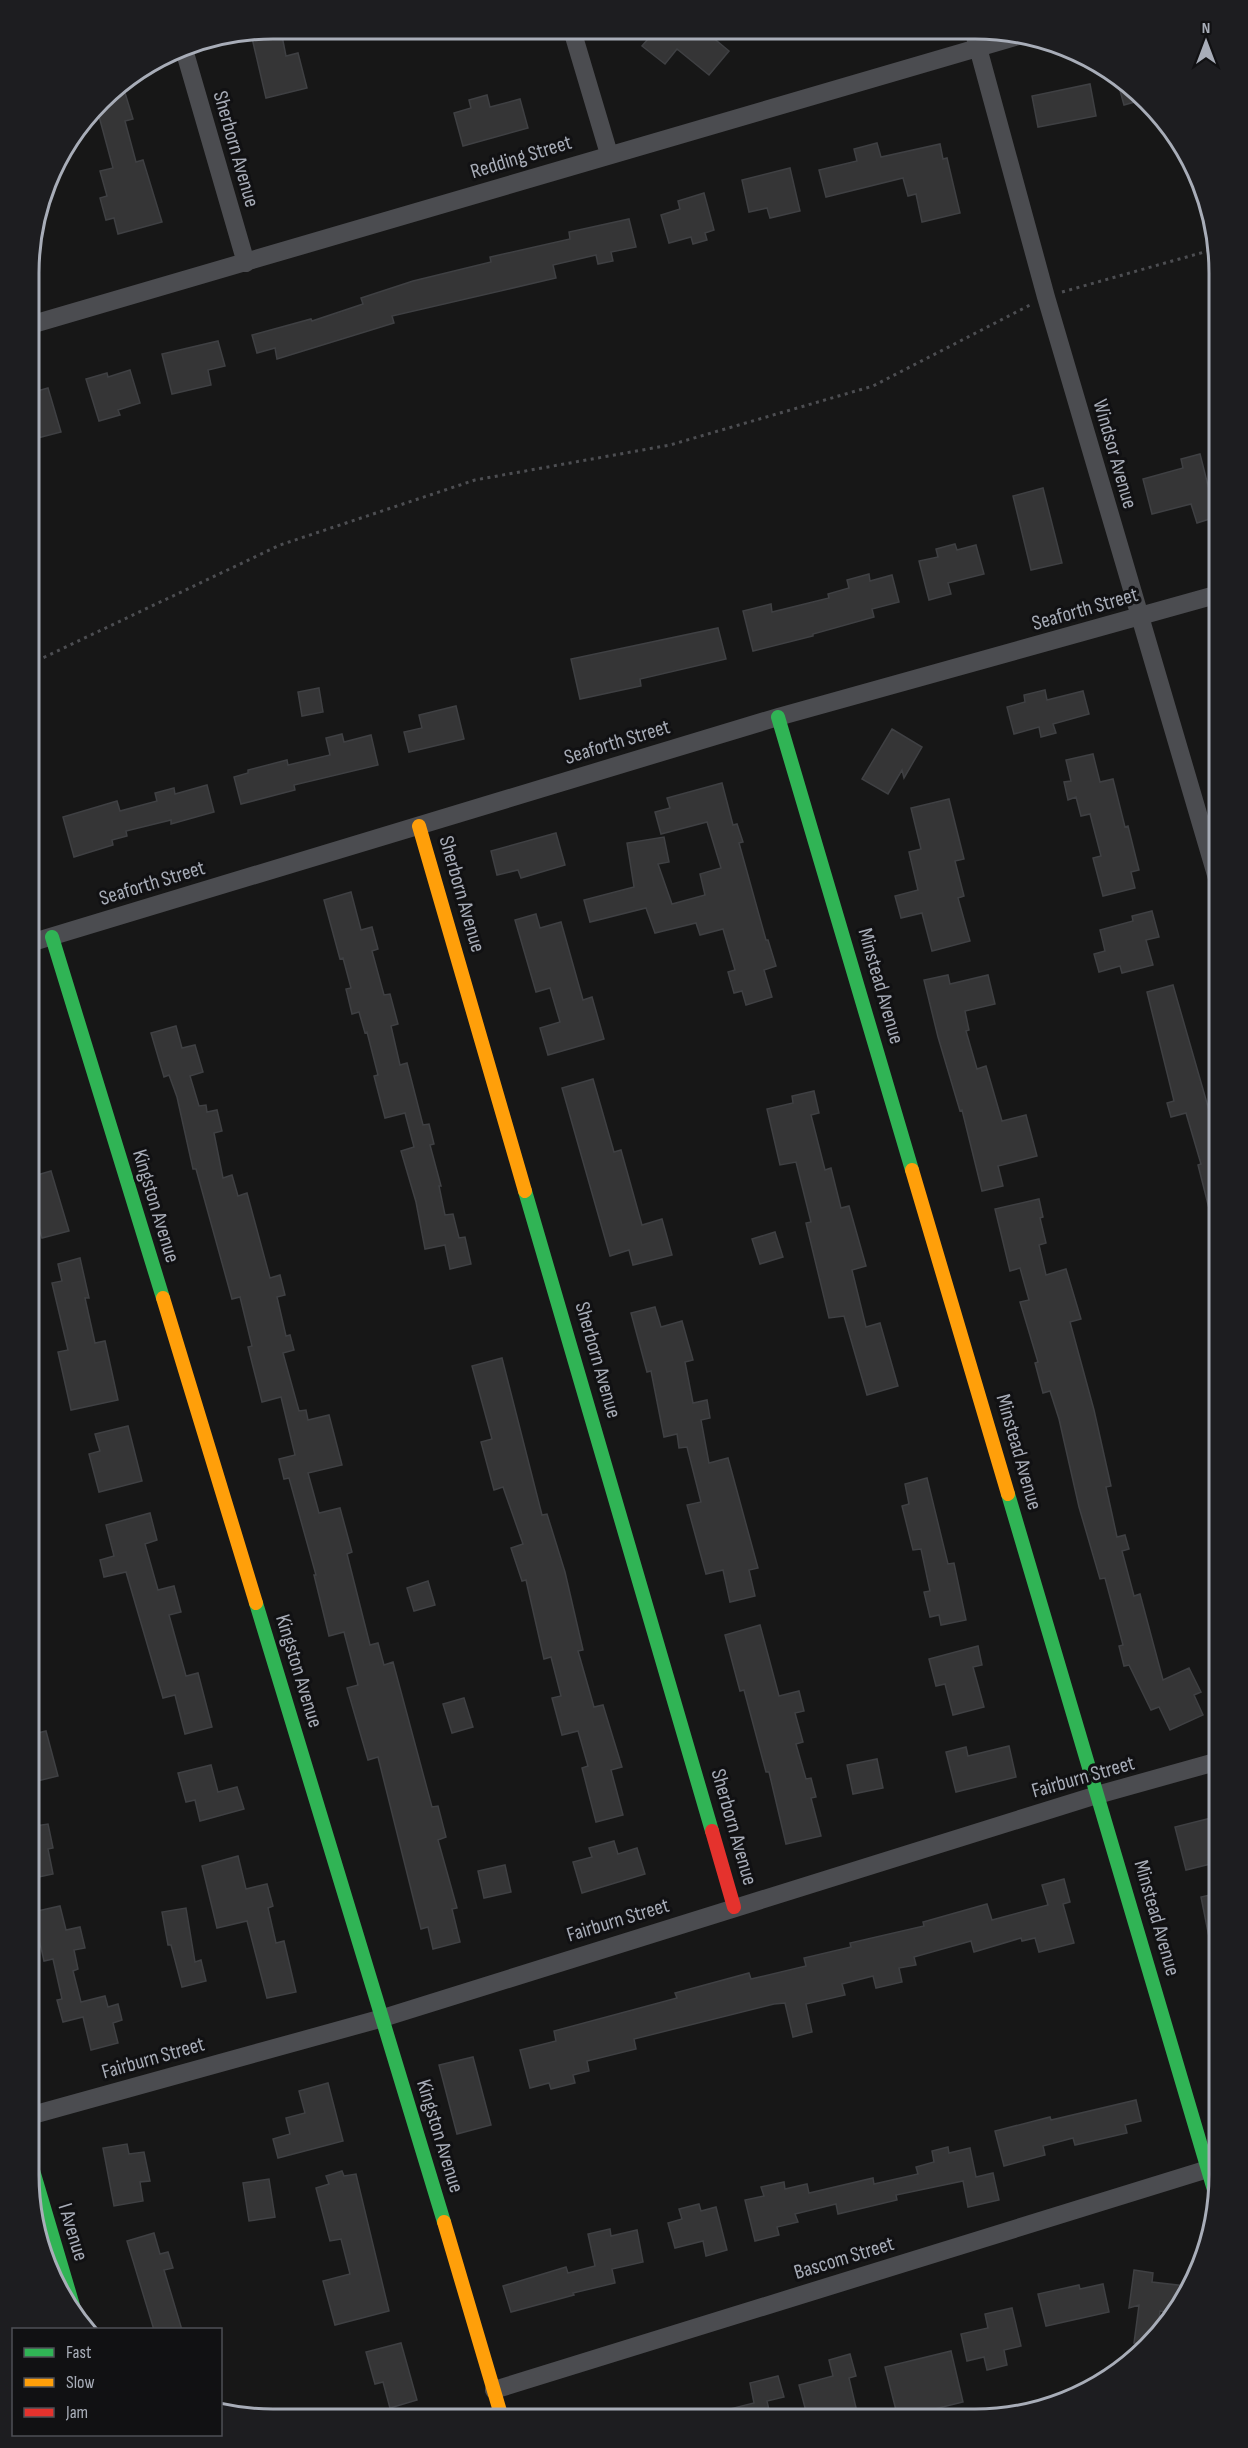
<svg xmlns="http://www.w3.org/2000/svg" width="1248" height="2448" font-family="'Sofia Sans Condensed',sans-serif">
<rect width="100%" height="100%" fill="#171717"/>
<path fill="#353536" stroke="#3f4043" stroke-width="1.5" d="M281 31 286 56 298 53 307 88 266 98 252 38Z
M655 31H705L729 51 709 75 677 49 665 64 642 46Z
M1116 76 1136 89 1145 99 1124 105Z
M122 83 133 119 125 121 136 162 143 160 162 222 118 234 114 218 106 220 100 198 107 196 100 171 113 168 97 109 112 89Z
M1090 84 1096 116 1038 127 1032 96Z
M487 95 490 107 520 99 528 128 463 146 454 113 471 108 469 100Z
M877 143 881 157 940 144 943 159 947 158 960 213 922 222 916 194 908 196 903 178 826 197 819 170 857 161 854 149Z
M790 168 800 211 770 218 767 208 749 212 742 180Z
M704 193 714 230 705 233 707 240 693 244 691 237 669 243 661 215 680 209 678 201Z
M629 219 636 247 611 252 613 261 598 264 596 255 553 265 556 278 392 316 394 323 277 359 275 348 257 353 252 335 311 319 312 321 363 304 361 298 413 281 491 262 490 257 570 239 569 232Z
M218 341 225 366 208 370 211 385 172 394 162 354Z
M130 370 140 403 118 410 120 415 99 421 86 379 107 373 108 377Z
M48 388 61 432 30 440V393Z
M1200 454 1216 517 1197 523 1191 504 1152 514 1143 479 1183 468 1181 459Z
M1043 488 1062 563 1031 570 1013 496Z
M955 544 957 550 976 545 984 574 948 583 951 594 929 600 919 561 938 557 936 549Z
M869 574 870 581 892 575 899 602 872 609 874 617 813 634V636L753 651 743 611 771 604 772 612 829 598 828 594 849 588 847 580Z
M718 628 726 659 640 679 641 686 580 699 571 659Z
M319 688 323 712 302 716 298 692Z
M1045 690 1047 700 1083 691 1089 714 1053 724 1056 733 1041 737 1039 727 1014 734 1007 707 1025 702 1024 695Z
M456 706 464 739 409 752 404 732 422 728 419 715Z
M892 729 922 747 904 778 902 770 888 794 862 779Z
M342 734 344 742 371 735 378 765 294 785 295 790 241 804 234 777 248 773V770L287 760 288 765 330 755 326 738Z
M1093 754 1100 782 1113 779 1125 827 1128 826 1139 870 1131 872 1135 888 1103 896 1093 858 1101 856 1090 814 1081 816 1076 797 1068 800 1064 782 1071 781 1066 760Z
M722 783 733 825 737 824 743 842 739 843 766 940H768L776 966 764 970 772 997 746 1005 742 991 734 993 728 972 735 970 723 929 700 935 696 923 655 933 646 908 590 922 584 900 634 887 627 843 664 837 669 862 658 864 672 904 705 895 700 874 721 868 707 822 661 834 655 812 670 808 667 798Z
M207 785 214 812 171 824V820L126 831 127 836 112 840 113 845 74 857 63 817 117 801 120 811 157 801 155 793 174 788 175 794Z
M949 799 964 859 955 861 964 896 958 898 970 941 932 951 922 913 901 918 895 896 918 890 909 852 921 849 911 808Z
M556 833 565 865 521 878 518 870 497 875 491 851Z
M351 892 361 930 372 927 378 949 372 951 384 995 390 994 398 1024 391 1026 400 1065 407 1063 423 1125 429 1124 434 1144 430 1145 441 1186H439L445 1215 453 1214 459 1238 465 1237 471 1264 450 1269 445 1245 425 1249 416 1202 401 1151 414 1147 405 1113 385 1118 374 1076 378 1075 367 1032 365 1033 359 1012 352 1014 346 989 351 988 343 958 340 959 324 900Z
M1152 911 1159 937 1146 940 1153 965 1122 973 1120 966 1099 972 1094 954 1105 951 1100 930 1133 921 1132 916Z
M536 914 540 928 561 922 583 1000 592 997 604 1039 548 1055 540 1028 560 1022 550 988 536 992 515 920Z
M948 975 950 984 988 975 995 1004 965 1011 969 1030 966 1031 977 1069 986 1066 1002 1121 1026 1115 1037 1156 998 1166 1003 1186 982 1191 962 1110 960 1111 938 1037 924 980Z
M1173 985 1217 1138H1219V1228H1214L1198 1165 1201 1164 1186 1113 1171 1117 1167 1103 1174 1101 1147 992Z
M176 1026 182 1048 195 1045 203 1072 190 1076 199 1106 206 1105 207 1112 217 1110 222 1131 214 1133 223 1178 232 1175 238 1196 247 1193 270 1278 280 1275 285 1295 277 1297 286 1336 290 1335 294 1350 283 1353 299 1411 306 1410 308 1420 329 1415 342 1465 308 1473 319 1513 340 1508 352 1552 347 1554 370 1645 378 1643 384 1665 393 1662 432 1807 438 1806 446 1837 438 1840 457 1908 452 1909 460 1942 433 1949 428 1927 421 1929 378 1757 368 1760 347 1688 358 1685 344 1632 329 1636 314 1575H316L289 1478 284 1479 279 1459 295 1455 281 1397 262 1402 248 1347 252 1346 240 1297 232 1299 196 1169H193L177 1097 169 1075 164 1077 151 1033Z
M593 1079 614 1152 621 1150 642 1225 662 1219 672 1255 633 1265 629 1250 610 1256 562 1088Z
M814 1091 819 1113 811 1115 825 1170 831 1168 841 1208 849 1206 866 1266 852 1270 866 1327 880 1323 898 1386 867 1395 844 1316 829 1318 806 1223 811 1222 796 1162 780 1165 767 1109 793 1103 792 1096Z
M51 1171 69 1231 42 1238 30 1195V1177Z
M1039 1199 1043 1217 1040 1218 1046 1243 1039 1245 1046 1275 1066 1269 1081 1319 1070 1322 1094 1410 1111 1486 1106 1487 1112 1514 1117 1537 1125 1535 1129 1549 1122 1551 1134 1596 1140 1594 1163 1680 1189 1668 1201 1692 1194 1695 1203 1715 1170 1730 1159 1707 1151 1710 1129 1665 1124 1666 1119 1646 1123 1645 1105 1578 1100 1579 1079 1507 1059 1419 1050 1391 1043 1393 1035 1363 1038 1362 1020 1302 1029 1300 1020 1268 1010 1271 995 1209Z
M775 1232 783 1257 760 1264 752 1239Z
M80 1258 89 1298H85L95 1343 105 1341 118 1400 71 1410 58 1352 68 1350 52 1283 62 1281 58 1264Z
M655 1307 661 1327 682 1321 693 1360 685 1362 693 1403 707 1400 710 1418 701 1420 709 1463 728 1458 758 1568 749 1570 755 1596 730 1602 723 1570 706 1574 687 1505 701 1502 687 1447 679 1448 677 1434 664 1437 651 1371 647 1372 631 1313Z
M502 1358 542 1515 547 1514 565 1572 583 1650 578 1651 594 1707 603 1705 622 1767 611 1770 623 1815 596 1822 582 1768 588 1766 578 1731 562 1735 552 1698 561 1696 551 1657 544 1659 526 1580 522 1581 511 1548 523 1544 503 1487 494 1490 481 1442 492 1439 472 1366Z
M128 1426 142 1481 99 1492 89 1454 100 1451 95 1434Z
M927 1478 948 1564 954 1563 966 1620 941 1625 939 1615 930 1617 924 1592 930 1591 921 1549 913 1550 902 1506 909 1504 905 1484Z
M150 1513 157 1540 145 1544 158 1590 174 1586 181 1612 169 1615 186 1676 198 1673 212 1727 185 1734 175 1695 163 1698 126 1572 104 1577 100 1560 114 1556 106 1525Z
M428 1581 435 1605 414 1611 407 1588Z
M760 1625 779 1696 799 1691 804 1711 795 1713 803 1742 796 1744 806 1779 811 1778 816 1797 811 1798 821 1836 786 1844 769 1772H766L744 1690 740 1691 725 1635Z
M978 1646 982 1665 973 1667 984 1707 953 1715 945 1684 936 1686 929 1659Z
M464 1698 473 1727 452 1733 443 1704Z
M46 1731 58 1776 29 1783V1735Z
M1009 1746 1016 1777 956 1792 946 1752 966 1747 968 1756Z
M877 1759 883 1788 853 1794 847 1765Z
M211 1765 218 1792 237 1787 244 1809 200 1821 195 1800 186 1802 178 1773Z
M1219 1816V1862L1186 1870 1175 1827Z
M48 1824 53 1848 48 1849 53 1874 29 1879V1827Z
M614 1841 618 1854 637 1848 645 1874 582 1893 573 1862 592 1857 589 1848Z
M238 1856 246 1889 267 1884 273 1906 268 1908 276 1943 284 1941 296 1992 267 1998 247 1921 217 1928 202 1866Z
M505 1865 511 1892 484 1898 478 1871Z
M1064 1879 1070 1902 1063 1904 1074 1943 1039 1952 1035 1938 1022 1941 1021 1938 974 1952 971 1941 914 1957 916 1965 899 1968 902 1982 876 1988 873 1976 842 1984 845 1995 806 2004 812 2032 793 2037 785 2003 774 2004 634 2039 636 2049 587 2061 589 2071 573 2075 575 2083 551 2089 549 2083 530 2088 520 2050 556 2041 554 2031 677 1998 675 1993 749 1973 751 1979 806 1966 804 1958 851 1947 850 1943 924 1926 923 1922 987 1904 992 1920 1048 1905 1042 1885Z
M1219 1893V1952H1212L1201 1897Z
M60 1906 66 1930 80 1927 85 1948 74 1950 78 1969 73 1971 81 2002 105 1996 108 2007 118 2004 122 2020 113 2023 118 2043 91 2050 83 2017 63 2022 57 2000 62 1999 53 1959 44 1961 33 1912Z
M186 1908 195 1962 201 1960 206 1981 182 1987 171 1945H168L162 1912Z
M473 2057 491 2125 457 2134 439 2065Z
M328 2083 343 2141 278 2158 273 2139 290 2134 286 2118 305 2113 299 2091Z
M1136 2100 1141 2121 1125 2125 1127 2133 1075 2145 1073 2138 1043 2146 1045 2155 1004 2166 995 2131 1050 2117 1051 2120Z
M127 2144 129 2154 144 2152 150 2181 140 2182 143 2201 114 2206 103 2148Z
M948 2147 949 2153 970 2148 976 2177 993 2173 999 2200 968 2207 963 2181 896 2195 897 2200 838 2214 836 2204 795 2214 798 2222 777 2227 779 2235 755 2241 745 2200 764 2196 761 2187 784 2182 785 2189 807 2184 809 2193 873 2178 874 2184 918 2174 916 2167 934 2162 932 2151Z
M342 2171 344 2176 356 2174 389 2311 335 2325 323 2281 350 2274 341 2239 330 2241 316 2188 329 2184 326 2176Z
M269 2179 275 2217 249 2221 243 2183Z
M699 2204 701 2211 716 2207 727 2250 706 2256 703 2241 675 2248 668 2223 682 2219 679 2209Z
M610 2229 611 2236 637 2230 643 2262 612 2269 615 2283 573 2293 574 2295 511 2312 503 2286 566 2267 568 2273 595 2266 588 2234Z
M154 2233 160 2254 168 2252 173 2268 164 2270 182 2330H154L127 2241Z
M1134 2270 1153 2273 1152 2282 1186 2286 1184 2297 1175 2313 1160 2311 1157 2335 1147 2344 1134 2343 1139 2305 1129 2308Z
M1103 2284 1109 2312 1046 2326 1038 2294 1079 2285 1080 2289Z
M1012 2308 1021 2346 1004 2350 1007 2365 987 2370 984 2357 967 2361 961 2334 988 2328 985 2314Z
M401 2343 417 2400 390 2408 383 2382 375 2384 366 2352Z
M951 2351 963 2402 898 2418 885 2367Z
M850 2354 856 2376 849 2378 857 2412 830 2419H808L799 2385 833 2376 829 2360Z
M778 2376 784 2397 767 2401 771 2419H714V2413L754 2403 750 2383Z"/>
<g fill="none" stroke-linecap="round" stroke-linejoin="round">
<path stroke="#4d4e52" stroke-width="3" stroke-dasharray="3 4.5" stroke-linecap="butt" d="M1062 292 1215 249
M30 664 280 545 475 480 670 445 873 386 1030 305"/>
<path stroke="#4b4c50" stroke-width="18" d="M572 30 609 154
M974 33 1046 297 1219 885
M183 46 246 263
M30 325 1025 34
M30 943 778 717 1219 594
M29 2116 383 2018 1097 1795 1219 1761
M494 2390 1208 2169"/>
<path stroke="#30b455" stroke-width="14" d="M778 717 912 1170
M52 937 163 1298
M525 1191 712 1831
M1008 1494 1217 2200
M256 1603 444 2222
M29 2157 77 2319"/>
<path stroke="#ff9f0a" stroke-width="14" d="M419 826 525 1191
M912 1170 1008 1494
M163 1298 256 1603
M444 2222 502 2418"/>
<path stroke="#e5322d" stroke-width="14" d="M712 1831 734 1907"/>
</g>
<g text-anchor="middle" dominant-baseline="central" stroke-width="6" stroke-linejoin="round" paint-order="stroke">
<g font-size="21" fill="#a8adb8" stroke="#111113">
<text transform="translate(236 149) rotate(74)">Sherborn Avenue</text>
<text transform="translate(521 157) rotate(-17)">Redding Street</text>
<text transform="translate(1115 454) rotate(74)">Windsor Avenue</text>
<text transform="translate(1085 609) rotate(-16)">Seaforth Street</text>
<text transform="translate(617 742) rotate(-17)">Seaforth Street</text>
<text transform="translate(152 883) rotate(-17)">Seaforth Street</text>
<text transform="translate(462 894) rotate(74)">Sherborn Avenue</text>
<text transform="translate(881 986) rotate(74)">Minstead Avenue</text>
<text transform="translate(156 1206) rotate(73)">Kingston Avenue</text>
<text transform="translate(598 1360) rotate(74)">Sherborn Avenue</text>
<text transform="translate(1019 1452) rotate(74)">Minstead Avenue</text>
<text transform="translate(299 1671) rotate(73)">Kingston Avenue</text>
<text transform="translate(1083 1777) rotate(-16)">Fairburn Street</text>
<text transform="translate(734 1827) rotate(74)">Sherborn Avenue</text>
<text transform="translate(1157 1918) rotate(74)">Minstead Avenue</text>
<text transform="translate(618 1920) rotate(-17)">Fairburn Street</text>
<text transform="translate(153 2058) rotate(-16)">Fairburn Street</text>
<text transform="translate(440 2136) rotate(73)">Kingston Avenue</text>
<text transform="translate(73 2232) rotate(73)">I Avenue</text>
<text transform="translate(844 2258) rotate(-17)">Bascom Street</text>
</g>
</g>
<path d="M0 0H1248V2448H0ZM273 39H975A234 234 0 0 1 1209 273V2175A234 234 0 0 1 975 2409H273A234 234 0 0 1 39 2175V273A234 234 0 0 1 273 39Z" fill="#1d1d20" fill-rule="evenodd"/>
<path fill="none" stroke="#a8adb8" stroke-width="3" d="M273 39H975A234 234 0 0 1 1209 273V2175A234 234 0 0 1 975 2409H273A234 234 0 0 1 39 2175V273A234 234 0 0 1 273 39Z"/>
<rect x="12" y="2328" width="210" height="108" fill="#111113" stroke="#4d4f55" stroke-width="1.5"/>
<rect x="24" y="2348" width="30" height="9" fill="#30b455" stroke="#4d4f55" stroke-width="1.5"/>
<text x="66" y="2358" font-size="18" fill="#a8adb8">Fast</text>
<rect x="24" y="2378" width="30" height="9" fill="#ff9f0a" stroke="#4d4f55" stroke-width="1.5"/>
<text x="66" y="2388" font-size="18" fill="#a8adb8">Slow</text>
<rect x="24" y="2408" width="30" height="9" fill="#e5322d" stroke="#4d4f55" stroke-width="1.5"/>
<text x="66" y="2418" font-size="18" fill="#a8adb8">Jam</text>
<g transform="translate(1206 42)" stroke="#111113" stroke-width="4.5" paint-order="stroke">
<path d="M0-4.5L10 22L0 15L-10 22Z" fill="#a8adb8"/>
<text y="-9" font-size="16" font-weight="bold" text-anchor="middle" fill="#a8adb8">N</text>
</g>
</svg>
